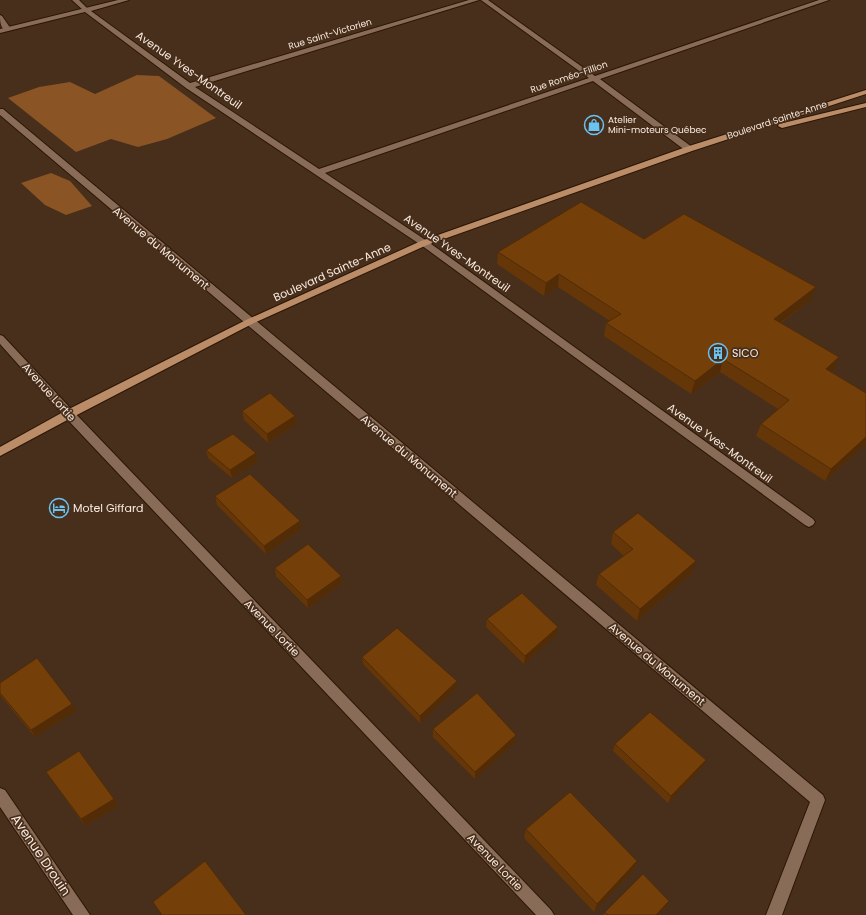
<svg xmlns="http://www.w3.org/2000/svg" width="866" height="915" font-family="Poppins,sans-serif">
<rect width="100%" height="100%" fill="#472f1c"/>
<path fill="#8b5424" d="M137 75 159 76 216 118 167 139 138 147 111 139 76 152 8 98 39 87 70 82 95 94Z
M51 173 70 181 92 206 66 215 45 205 21 183Z"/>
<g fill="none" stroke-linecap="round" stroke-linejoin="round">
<g stroke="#2c1604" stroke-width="2">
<path id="service" d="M72 0H79L89 10 84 11Z
M0 15 2 16 11 29 7 31C0 29 0 21 0 15Z"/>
</g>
<g stroke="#2c1604" stroke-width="2">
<path id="minor" d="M118 0H129L91 11 190 83 469 0H479L195 87 319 169 589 78 481 0H488L595 76 819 0H829L600 79 692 147V151H686L593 81 325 173 427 241 813 519 815 522 813 525 809 527 805 525 421 245 186 88 85 12 0 33V29Z
M0 109H3L823 795 825 800 782 915H766L810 802 0 115Z
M0 335 3 336 73 411 551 910 554 915H536L65 417 0 344Z
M0 788 5 790 90 915H73L0 807Z"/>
</g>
<g stroke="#2c1604" stroke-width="2">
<path id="primary" d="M866 90V94L692 151 427 245 252 324 73 417 0 456V447L65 411 246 320 421 241 686 147Z
M866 103V107L782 128 778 126 779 124Z"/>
</g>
<use href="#service" fill="#886c58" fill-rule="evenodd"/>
<use href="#minor" fill="#886c58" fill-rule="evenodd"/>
<use href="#primary" fill="#bb8c68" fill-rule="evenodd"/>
</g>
<path fill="#653608" d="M644 239 811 300 781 323 834 370 832 372 866 393V444L825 481 756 436 761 424 778 409 720 372 691 394 604 336 606 323 610 321 558 287 544 296 497 264 498 252Z
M242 411 295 416 297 424 268 443 244 420Z
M206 450 256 453 257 462 232 478 208 458Z
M215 496 300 521 301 529 266 554 217 505Z
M613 532 692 573 637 621 596 585 599 574 624 556 611 544Z
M275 568 341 576 342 584 308 608 276 576Z
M487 619 557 634 524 664 486 627Z
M362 657 456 689 420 723 363 664Z
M0 683 72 704 76 711 35 737 0 695Z
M433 729 515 742 475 779 433 737Z
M615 744 703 767 668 803 613 751Z
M46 772 114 799 118 806 85 826Z
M526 829 637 861 634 870 594 912 524 838Z
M666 907 658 915H603L605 912Z"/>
<path fill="#522c06" d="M559 274 558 287 544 296 546 283Z
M816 287 811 300 769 331 774 319Z
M839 357 834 370 821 381 826 369Z
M723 359 720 372 691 394 695 381Z
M295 416 297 424 268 443 267 434Z
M866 437V444L825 481 831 469Z
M256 453 257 462 232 478 230 470Z
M300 521 301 529 266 554 264 546Z
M696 561 692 573 637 621 640 609Z
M341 576 342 584 308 608 307 600Z
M558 627 557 634 524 664 525 656Z
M457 681 456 689 420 723V716Z
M72 704 76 711 35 737 31 730Z
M516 735 515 742 475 779V772Z
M706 760 703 767 668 803 671 796Z
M114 799 118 806 85 826 81 819Z
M637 861 634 870 594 912 597 904Z
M669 901 666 907 658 915H656Z"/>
<path fill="#753f09" stroke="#522c06" d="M581 202 644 239 684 214 816 287 774 319 839 357 826 369 866 393V437L831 469 761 424 789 400 723 359 695 381 606 323 621 314 559 274 546 283 498 252Z
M270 393 295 416 267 434 242 411Z
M233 434 256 453 230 470 206 450Z
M250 474 300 521 264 546 215 496Z
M638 513 696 561 640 609 599 574 633 549 613 532Z
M308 544 341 576 307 600 275 568Z
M522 593 558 627 525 656 487 619Z
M397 628 457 681 420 716 362 657Z
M37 658 72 704 31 730 0 693V683Z
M477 693 516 735 475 772 433 729Z
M650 712 706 760 671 796 615 744Z
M79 751 114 799 81 819 46 772Z
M570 792 637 861 597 904 526 829Z
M205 861 246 915H162L153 902Z
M643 874 669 901 656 915H608L605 912Z"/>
<defs>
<g id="shop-ring" transform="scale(1)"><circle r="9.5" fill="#472f1c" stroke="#6bc3f2" stroke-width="1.5"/><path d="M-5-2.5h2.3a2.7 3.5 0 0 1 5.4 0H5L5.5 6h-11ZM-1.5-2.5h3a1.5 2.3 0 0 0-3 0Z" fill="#6bc3f2"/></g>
<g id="building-ring" transform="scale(1)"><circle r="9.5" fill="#472f1c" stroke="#6bc3f2" stroke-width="1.5"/><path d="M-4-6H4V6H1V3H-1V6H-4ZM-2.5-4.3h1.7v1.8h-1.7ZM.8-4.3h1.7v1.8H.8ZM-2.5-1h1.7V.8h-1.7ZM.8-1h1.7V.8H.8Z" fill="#6bc3f2"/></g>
<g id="hotel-ring" transform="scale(1)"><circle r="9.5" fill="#472f1c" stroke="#6bc3f2" stroke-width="1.5"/><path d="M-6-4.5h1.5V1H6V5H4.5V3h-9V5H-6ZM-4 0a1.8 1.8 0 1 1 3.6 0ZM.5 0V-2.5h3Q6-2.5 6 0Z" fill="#6bc3f2"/></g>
</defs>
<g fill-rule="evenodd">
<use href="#shop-ring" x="594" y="125"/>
<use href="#building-ring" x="718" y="353"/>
<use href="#hotel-ring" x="59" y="508"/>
</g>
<g text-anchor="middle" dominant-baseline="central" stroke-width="3.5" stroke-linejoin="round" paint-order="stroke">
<g font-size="9" fill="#faeade" stroke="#472f1c">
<text transform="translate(330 34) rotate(-17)">Rue Saint-Victorien</text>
<text transform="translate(569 77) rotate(-19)">Rue Roméo-Fillion</text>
<text transform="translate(777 120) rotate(-18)">Boulevard Sainte-Anne</text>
</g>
<g font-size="9" fill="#faeade" stroke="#472f1c" text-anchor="start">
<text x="608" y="120">Atelier<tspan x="608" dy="10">Mini-moteurs Québec</tspan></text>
</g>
<g font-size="11" fill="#faeade" stroke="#472f1c">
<text transform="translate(189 70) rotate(35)">Avenue Yves-Montreuil</text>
<text transform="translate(161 248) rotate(40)">Avenue du Monument</text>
<text transform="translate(457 253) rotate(35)">Avenue Yves-Montreuil</text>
<text transform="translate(332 272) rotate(-24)">Boulevard Sainte-Anne</text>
<text transform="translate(49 392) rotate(48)">Avenue Lortie</text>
<text transform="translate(720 443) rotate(36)">Avenue Yves-Montreuil</text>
<text transform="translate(409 456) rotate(40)">Avenue du Monument</text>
<text transform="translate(272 628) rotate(46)">Avenue Lortie</text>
<text transform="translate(657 664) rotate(40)">Avenue du Monument</text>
<text transform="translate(495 862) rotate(46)">Avenue Lortie</text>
</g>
<g font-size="11" fill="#faeade" stroke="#472f1c" text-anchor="start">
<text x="732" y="353">SICO</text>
<text x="73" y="508">Motel Giffard</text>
</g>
<g font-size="13" fill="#faeade" stroke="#472f1c">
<text transform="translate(41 855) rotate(56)">Avenue Drouin</text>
</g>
</g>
</svg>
